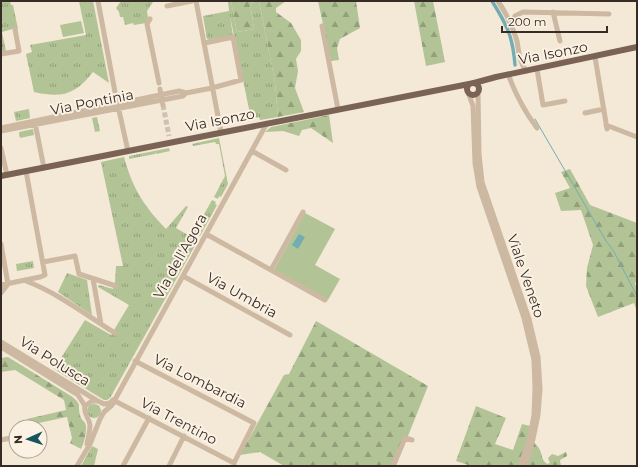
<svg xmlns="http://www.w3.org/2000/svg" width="638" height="467" font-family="Montserrat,sans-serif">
<defs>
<pattern id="grass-tufts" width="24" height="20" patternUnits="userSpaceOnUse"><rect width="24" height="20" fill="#b2c496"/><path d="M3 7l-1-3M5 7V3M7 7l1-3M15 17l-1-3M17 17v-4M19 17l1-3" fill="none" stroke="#929f7a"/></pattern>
<pattern id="forest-firs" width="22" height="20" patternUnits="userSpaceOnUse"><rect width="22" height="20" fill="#b2c496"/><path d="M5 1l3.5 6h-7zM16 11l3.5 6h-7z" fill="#929f7a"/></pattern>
</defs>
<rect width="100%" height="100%" fill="#f4e8d7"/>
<path fill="url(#grass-tufts)" d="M1 1H10L11 5H13L18 29 16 28 2 32 6 51 1 52Z
M79 1H93L109 83 93 72C75 95 62 98 34 92L26 54 32 52 30 45 86 35Z
M121 1H151L153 2 147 11 148 18 146 23 134 25 133 23 125 25 123 17H120L119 12 116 8Z
M228 1H231L237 32 254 29 250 3 259 1 275 82 278 117 260 120 259 117 251 119 230 16 233 36 209 40 207 39 203 16 229 11Z
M29 109 30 118 16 121 14 112Z
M97 117 100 131 95 132 92 118Z
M33 129 34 135 20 138 19 132Z
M219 138 228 184 221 197 219 196 218 199 214 197 225 176 219 144H216L215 142 193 146 192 144Z
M169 148 170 151 156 154 155 152V154L129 159V156Z
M124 157C133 189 143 205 166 229L186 206 188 207 176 228 195 239V241L197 242 110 398 107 400H104L54 369 85 320 111 335 129 305 98 287 99 285 113 289 115 283 116 266H123L101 162Z
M212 200 216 202 215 204 217 205 200 236 198 235 197 236 193 234Z
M33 261 34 268 17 271 16 264Z
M67 273 87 280 92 315 58 292Z
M87 411a7 7 0 1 1 14 0a7 7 0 1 1-14 0Z
M92 446 98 449 94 466H81Z"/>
<path fill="url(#forest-firs)" d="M231 1H286L276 8V12L291 23 301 40V51L296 59 298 71 295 88 304 112 278 117 275 82 259 1 250 3 254 29 237 32Z
M318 1H356L360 28 340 39 337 48 339 60 331 61Z
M414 1H433L445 62 426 66Z
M329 115 333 143 311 128 302 130 299 136 283 131 265 132 271 127Z
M570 169 590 205 637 223V278L635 284 637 287V311L634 303 598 317 586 286 587 268 593 245 581 210 561 211 555 193 570 188 561 172Z
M316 321 428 386 396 466H284L260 452 240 455 284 375 289 374Z
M8 357 71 396C83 405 77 405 80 415 81 419 83 420 85 423 88 429 84 443 81 449L70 443 72 438 67 417 29 425 27 419 66 410 64 400 15 370 1 372V358Z
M476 406 506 418 495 444 513 450 522 424 530 426 528 435C531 439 539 447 540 450 543 457 541 459 547 464L550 463 548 458 552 454 558 456 566 452 567 456 560 460 561 466H471L456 461Z"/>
<path fill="#b2c496" d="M81 21 84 33 63 37 60 25Z
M305 213 335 229 315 265 340 279 328 300 274 270Z"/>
<path fill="#73adb3" d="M299 234 305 237 298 249 292 245Z"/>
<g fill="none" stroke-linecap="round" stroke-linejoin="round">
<path stroke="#73adb3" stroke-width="1" d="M535 119 606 241 613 250 637 296"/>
<path stroke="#73adb3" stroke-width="3.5" d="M492 1C507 25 513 37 515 65"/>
<path stroke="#cec2b3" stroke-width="5" stroke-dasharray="5 2.5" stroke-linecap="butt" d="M163 105 169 136"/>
<path stroke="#cdb8a2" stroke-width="5" d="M98 1 115 92
M196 1 221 132
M498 1C506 13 513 27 517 41 519 52 519 61 526 71
M167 6 192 1
M553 12 560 41
M150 19 147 24 159 83
M322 26 338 109
M511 26 515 16 523 12 609 14
M1 54 19 51 15 29
M595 57 607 129
M537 69 543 105 565 101
M508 74C515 93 525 112 537 128
M160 89 163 105
M478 93 479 154 482 182 529 319 538 357 540 389 538 415 533 439 525 466
M469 95 473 106 475 163 479 187 524 318 534 360 535 389 534 415 529 441 520 466
M116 97 128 151
M585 113 604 109
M35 123 44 168
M606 125 637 137
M1 128 179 91 186 93 212 88 241 80 233 37 205 43
M1 131 162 100 183 96 186 93
M1 148 7 175
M252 151 286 170
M206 234 325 300
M1 244 8 284
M43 262 75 256 79 274 116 286
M271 270 303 212
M183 276 290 335
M93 279 101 324
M26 281C58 293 86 315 115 333
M1 285 40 277 45 275 26 171
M1 293 8 284
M1 342 96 400
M1 347 78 395 85 406
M135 361 254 423 234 463V466
M113 400 234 463
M1 440 16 437
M87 444C88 438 90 431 90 425 89 417 83 414 85 406L92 401H98L104 404 110 403 113 400
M77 466 90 444 100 419 104 412 112 405 267 123
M123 466 149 418
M169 466 184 436
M393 466 405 438 412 440"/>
<path stroke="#7a6355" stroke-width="6" d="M467 89a6 6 0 1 1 12 0a6 6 0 1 1-12 0Z
M474 83 496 77 637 47
M1 176 469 84"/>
</g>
<g text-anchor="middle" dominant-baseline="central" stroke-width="4" stroke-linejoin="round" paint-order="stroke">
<g font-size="14" fill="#372c25" stroke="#fbf2e4">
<text transform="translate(553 53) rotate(-11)">Via Isonzo</text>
<text transform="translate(92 102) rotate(-11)">Via Pontinia</text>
<text transform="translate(220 120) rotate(-11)">Via Isonzo</text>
<text transform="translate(180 256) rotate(-61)">Via dell'Agora</text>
<text transform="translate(526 276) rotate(71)">Viale Veneto</text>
<text transform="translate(242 295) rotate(29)">Via Umbria</text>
<text transform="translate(55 361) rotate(32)">Via Polusca</text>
<text transform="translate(200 381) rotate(27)">Via Lombardia</text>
<text transform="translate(179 421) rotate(28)">Via Trentino</text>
</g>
</g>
<rect width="638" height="467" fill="none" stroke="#372c25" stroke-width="4"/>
<g transform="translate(28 439) rotate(267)"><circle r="19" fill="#fbf2e4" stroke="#ada398"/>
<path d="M0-3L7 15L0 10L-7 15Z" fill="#17545c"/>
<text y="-6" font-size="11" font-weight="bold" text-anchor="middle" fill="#372c25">N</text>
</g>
<path d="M502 26v6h105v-6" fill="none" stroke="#372c25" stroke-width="2"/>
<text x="508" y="26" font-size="12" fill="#372c25" stroke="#fbf2e4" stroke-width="3" paint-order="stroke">200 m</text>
</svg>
